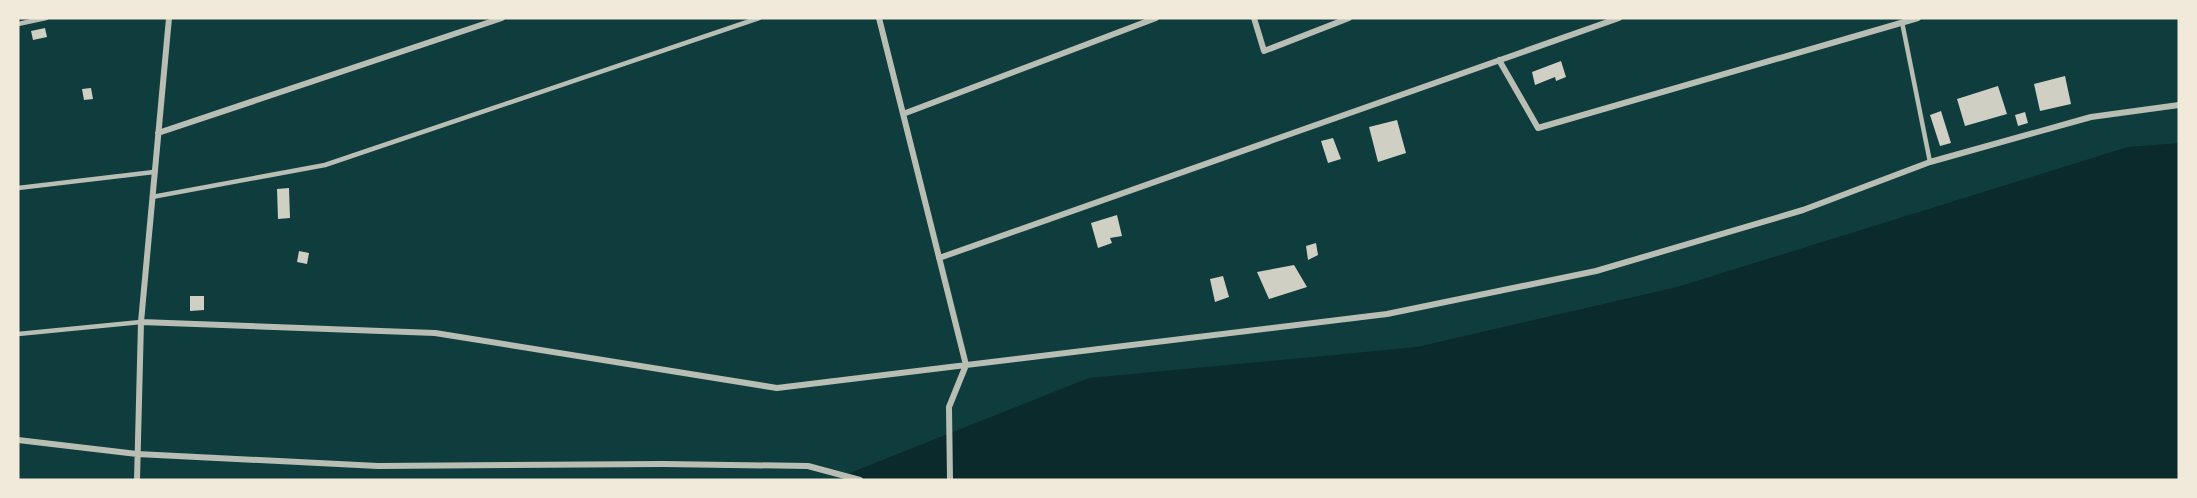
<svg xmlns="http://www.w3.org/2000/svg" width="2197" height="498" font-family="'Roboto Condensed',sans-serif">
<rect width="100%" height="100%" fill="#0f3d3e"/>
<path fill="#0a2a2b" d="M2179 143V480H832L1089 378 1417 347 1677 287 2128 147Z"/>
<path fill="#cfcfc3" d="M45 28 47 37 33 40 31 31Z
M1561 61 1566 77 1556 81 1555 77 1535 85 1532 72Z
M2065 76 2071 104 2040 111 2034 84Z
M1998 86 2007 114 1965 126 1957 99Z
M91 88 93 99 84 100 82 89Z
M1941 111 1951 143 1940 146 1930 115Z
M2025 112 2028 123 2018 126 2015 115Z
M1397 120 1406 153 1378 162 1369 127Z
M1333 138 1341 159 1328 163 1321 141Z
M289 188 290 218 278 219 277 189Z
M1117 215 1122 236 1110 238 1112 243 1098 248 1091 223Z
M1316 243 1318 255 1308 260 1306 246Z
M299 251 309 253 307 264 297 262Z
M1294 265 1307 287 1269 299 1257 272Z
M1223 276 1229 297 1215 302 1210 279Z
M190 296H204V310L190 311Z"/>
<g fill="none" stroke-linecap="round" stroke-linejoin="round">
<path stroke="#b8beb3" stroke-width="4.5" d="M1902 22 1930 162
M18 24 46 18
M18 188 154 172
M152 197 325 165 759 18
M18 334 141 322"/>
<path stroke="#b8beb3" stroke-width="6" d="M879 18 966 365 949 407 950 480
M1254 18 1264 51 1349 18
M1499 60 1538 128 1918 18
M903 114 1156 18
M158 133 502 18
M939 258 1619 18
M141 322 435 333 777 388 1387 314 1596 271 1803 210 1930 162 2091 117 2179 105
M18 440 137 454 378 466 663 464 808 466 860 480
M137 480 141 322 169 18"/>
</g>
<rect width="2197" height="498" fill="none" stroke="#f1e9da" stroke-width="39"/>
</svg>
